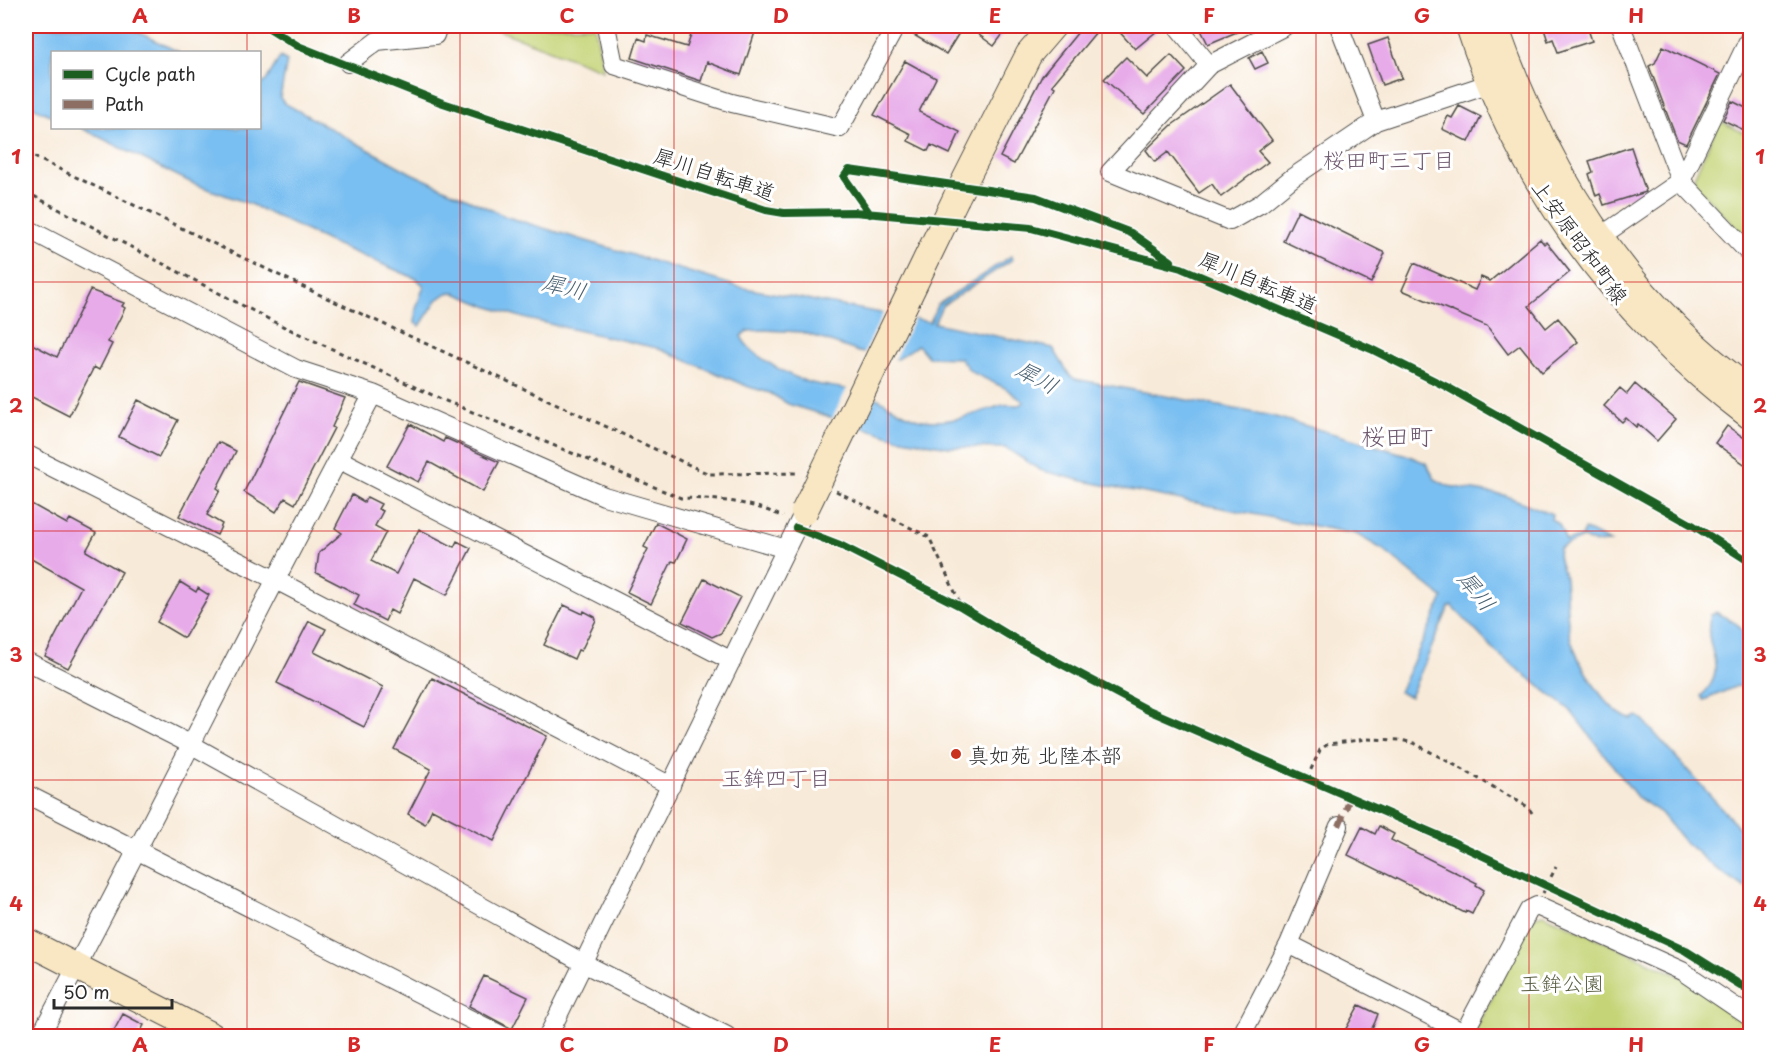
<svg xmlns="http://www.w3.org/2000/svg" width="1776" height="1062" font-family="'Playpen Sans','Klee One',sans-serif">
<rect width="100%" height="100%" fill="#fff"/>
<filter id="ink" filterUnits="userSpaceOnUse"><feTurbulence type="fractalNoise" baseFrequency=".0167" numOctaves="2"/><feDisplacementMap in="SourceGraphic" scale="12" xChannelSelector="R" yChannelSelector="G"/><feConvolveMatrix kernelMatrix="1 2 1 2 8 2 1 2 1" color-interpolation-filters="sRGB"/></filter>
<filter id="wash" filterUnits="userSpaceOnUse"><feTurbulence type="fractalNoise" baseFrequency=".008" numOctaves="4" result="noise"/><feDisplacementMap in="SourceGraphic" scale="24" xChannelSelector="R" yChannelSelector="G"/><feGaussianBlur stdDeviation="1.35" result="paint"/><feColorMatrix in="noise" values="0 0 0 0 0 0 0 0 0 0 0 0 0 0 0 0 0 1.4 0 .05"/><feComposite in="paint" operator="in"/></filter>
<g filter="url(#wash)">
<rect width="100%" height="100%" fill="#f8ead8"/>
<path fill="#c4d476" stroke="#788050" stroke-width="1.5" d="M490 26H595L603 70 490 27Z
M1720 121 1750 136V242L1696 186 1694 177Z
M1543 914 1680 976 1750 1022V1036H1473L1533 917Z"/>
<path fill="#7abff1" stroke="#52758e" stroke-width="1.5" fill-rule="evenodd" d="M26 26H125L179 52H52V116L26 104Z
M280 57 287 61 280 98 284 103 411 173 507 217 739 287 930 322 937 305 1011 256 1013 259 942 306 934 323 1053 348 1070 376 1075 379 1272 416 1407 455 1426 463 1435 479 1448 486 1504 495 1552 514 1551 519 1559 524 1566 541 1582 536 1584 529 1610 542 1594 543 1583 538 1559 548C1556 560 1563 568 1565 579 1567 600 1566 619 1571 640 1578 662 1607 715 1632 719L1637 716 1641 718 1750 840V891L1715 868 1684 841 1661 813 1637 797 1570 710 1497 653 1452 606 1449 607 1410 697 1399 692 1443 598 1382 549 1356 534 1083 481 1040 470 1006 448 949 447 897 438 788 404 770 393 749 387 657 348 527 319 489 307 455 293H447L437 300 420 326 415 323 416 308 424 286 417 279 332 243 250 204 194 184 81 128H260V85L266 81ZM764 330 802 332 859 352 897 359 918 345 928 357 960 358 971 372 1005 388 1024 402C1018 408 1011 403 1003 405 978 412 951 425 923 420 905 417 890 404 874 397 852 387 830 388 808 382 789 376 749 355 741 336L748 331Z
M1716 612 1737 624 1750 640V690L1737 686 1704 700 1701 696C1733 666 1700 648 1711 615Z"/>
<path fill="#f8ead8" d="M885 309 916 315 893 362 863 355Z
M849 384 877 395 860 430 831 421Z"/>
<g id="blocks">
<path fill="#e7abe9" d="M694 26H757L741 75 707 62 701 81 632 58 638 38 646 41 647 35 687 47Z
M917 26H946L959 33 946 54 912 34Z
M967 26H1009L994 46Z
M1083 26H1101L1052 85 1055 87 1014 164 1000 157 1042 76Z
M1114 26H1163L1135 49Z
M1211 26H1251L1208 44 1201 30Z
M1543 26H1587L1592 41 1558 52 1553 39 1548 41Z
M1388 38 1402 78 1382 85 1368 45Z
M1663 46 1720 74 1686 144 1677 140 1649 66 1655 63Z
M1262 51 1268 63 1255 69 1249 58Z
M1171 55 1186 71 1144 114 1104 79 1126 57 1147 78Z
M905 61 936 78 919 112 960 132 950 154 931 145 928 151 908 141 911 134 874 115Z
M1230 84 1272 140 1258 151 1268 162 1221 197 1212 184 1199 193 1168 152 1155 162 1146 150 1172 125Z
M1732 101 1750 110V133L1723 120Z
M1459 106 1481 117 1469 142 1442 129 1448 116 1452 118Z
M1631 147 1646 192 1604 205 1600 194 1596 196 1589 174 1593 172 1589 161Z
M1298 210 1385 253 1371 283 1283 241Z
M1540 239 1544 244 1546 242 1570 272 1529 306 1546 328 1558 318 1578 342 1542 372 1520 345 1508 354 1487 326 1402 290 1414 263 1475 290 1481 277 1490 281Z
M90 290 124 303 122 306 125 308 108 342 112 344 99 370 94 367 69 416 26 394V341L57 357Z
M299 382 345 398 332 427 334 428 295 504 285 498 276 512 244 492Z
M1635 384 1676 419 1657 441 1638 424 1636 427 1626 418 1622 422 1604 406 1620 388 1627 394Z
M138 400 178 420 159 457 119 437Z
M410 424 443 442 445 438 499 462 483 492 429 462 418 482 387 466Z
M1727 426 1750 442V468L1715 443Z
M218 442 236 451 217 488 220 490 207 515 222 524 217 535 179 516Z
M352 495 364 502 367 497 381 504 378 509 383 511 375 526 386 532 371 561 396 574 419 529 454 547 457 541 471 548 447 595 414 578 397 614 390 610 385 621 354 605 359 595 316 573 319 553 342 533 335 528Z
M26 501 67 524 70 519 96 533 86 551 122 572 68 668 45 656 81 587 26 556Z
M656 523 687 539 676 562 672 561 651 604 627 592 648 549 644 547Z
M704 579 740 597 721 633 712 637 682 622Z
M180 582 196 592 198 588 209 595 184 638 157 622Z
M564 605 583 614 584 611 595 617 596 620 581 651 578 650 574 659 544 645Z
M309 621 326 629 314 652 383 687 364 727 277 683Z
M432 678 547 736 494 841 432 809 425 824 408 814 431 769 394 749Z
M1379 826 1394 834 1391 840 1477 883 1476 885 1484 890 1472 914 1466 911 1465 913 1348 855 1362 827 1375 834Z
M484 976 528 997 512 1029 469 1006Z
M1359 1005 1378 1014 1375 1022 1368 1036H1342Z
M123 1014 144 1025 138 1036H111Z"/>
</g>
</g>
<g filter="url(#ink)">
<use href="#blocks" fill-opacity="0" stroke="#4a4845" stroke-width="1.5"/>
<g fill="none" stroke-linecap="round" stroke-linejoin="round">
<g stroke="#4a4845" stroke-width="20">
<path id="street" d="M606 26 614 65 732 103 840 128 896 26
M1177 26 1209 65
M1285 26 1209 65 1110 172 1230 221 1260 204 1292 178 1376 121 1339 26
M1621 26 1681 181 1750 254
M348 63 377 41 435 35 438 26
M1376 121 1500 80
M26 228 296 369 373 394 604 496 786 549
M1591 243 1681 181 1750 37
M26 454 274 579 671 786
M338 459 732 661
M26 661 192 745 585 964 727 1036
M26 794 503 1036
M1289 944 1339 826
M40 1036C153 823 259 607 373 394
M548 1036 804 512
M1241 1036 1289 944 1464 1033 1529 910 1537 906 1682 971 1750 1017"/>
</g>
<g stroke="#4a4845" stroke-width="28">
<path id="secondary" d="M1469 26C1521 187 1616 314 1750 416
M1495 26C1545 170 1625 300 1750 390
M956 198 1029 54 1053 26
M26 941 212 1036"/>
</g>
<path stroke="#4a4845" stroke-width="3" stroke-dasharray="4.5 4.5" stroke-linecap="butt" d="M26 153 316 293 709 474 800 473
M26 166 31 155
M26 192 278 324 441 399 681 498C717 499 750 501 783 517
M836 491 929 537 962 607
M1307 778 1320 750 1328 744 1367 739 1400 740 1414 743 1462 769 1528 807 1532 813
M1543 893 1556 867"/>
<use href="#street" stroke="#fff" stroke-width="18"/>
<use href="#secondary" stroke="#f9e7c3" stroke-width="26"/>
<g stroke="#4a4845" stroke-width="28" stroke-linecap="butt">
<path id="secondary-bridge" d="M804 512 956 198"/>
</g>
<use href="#secondary-bridge" stroke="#f9e7c3" stroke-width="26"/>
<path stroke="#8d6e63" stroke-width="6" stroke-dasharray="12 6" stroke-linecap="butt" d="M1339 826 1351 796"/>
<g stroke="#fff" stroke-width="11">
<path id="cycleway" d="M266 26 298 46 440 102 766 210 784 213 854 212 1031 228 1181 268 1371 349 1447 387 1694 526 1750 562
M870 214 844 177 849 170 1036 197 1131 233 1171 261
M796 528 840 545 962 607 1020 642 1146 709 1451 841 1686 951 1750 991"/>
</g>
<use href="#cycleway" stroke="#1b5e20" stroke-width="8"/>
</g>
</g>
<path fill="none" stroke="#d62828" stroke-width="1.5" stroke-opacity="0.55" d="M247 26V52M460 26V1036M674 26V1036M888 26V1036M1102 26V1036M1316 26V1036M1529 26V1036M247 128V1036M26 282H1750M26 531H1750M26 780H1750"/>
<circle fill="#c8321e" stroke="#fff" stroke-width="2" cx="956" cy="754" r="6"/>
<g text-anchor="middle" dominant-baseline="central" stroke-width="6" stroke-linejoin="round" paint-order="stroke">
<g font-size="21" fill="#2b2b2b" stroke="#fff">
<text transform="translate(715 173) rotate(18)">犀川自転車道</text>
<text transform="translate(1581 241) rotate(54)">上安原昭和町線</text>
<text transform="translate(1259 281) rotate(23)">犀川自転車道</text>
</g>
<g font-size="21" fill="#2b2b2b" stroke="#fff" text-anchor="start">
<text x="968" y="754">真如苑 北陸本部</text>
</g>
<g font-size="21" fill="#595e42" stroke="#fff">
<text x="1562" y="982">玉鉾公園</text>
</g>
<g font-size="22" fill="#6d586e" stroke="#fff">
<text x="1389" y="158">桜田町三丁目</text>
<text x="776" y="776">玉鉾四丁目</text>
</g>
<g font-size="22" font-style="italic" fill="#475f70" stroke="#fff">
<text transform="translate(565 285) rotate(14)">犀川</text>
<text transform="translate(1038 376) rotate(29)">犀川</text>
<text transform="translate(1478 590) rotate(51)">犀川</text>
</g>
<g font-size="24" fill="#6d586e" stroke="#fff">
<text x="1397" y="435">桜田町</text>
</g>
</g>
<rect width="1776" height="1062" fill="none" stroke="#fff" stroke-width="66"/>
<rect x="51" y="51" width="210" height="78" fill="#ffffff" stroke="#aaaaaa" stroke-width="1.5"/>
<rect x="63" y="70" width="30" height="9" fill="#1b5e20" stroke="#aaaaaa" stroke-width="1.5"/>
<text x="105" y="81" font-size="18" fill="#2b2b2b">Cycle path</text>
<rect x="63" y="100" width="30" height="9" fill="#8d6e63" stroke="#aaaaaa" stroke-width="1.5"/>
<text x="105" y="111" font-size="18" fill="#2b2b2b">Path</text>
<path d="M54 999v9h118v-9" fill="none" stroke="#2b2b2b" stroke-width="3"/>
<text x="63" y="999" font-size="18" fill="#2b2b2b" stroke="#ffffff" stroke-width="4.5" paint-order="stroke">50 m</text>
<rect x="33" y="33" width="1710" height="996" fill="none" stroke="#d62828" stroke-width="2"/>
<g font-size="20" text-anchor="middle" font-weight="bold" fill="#d62828">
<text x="140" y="23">A</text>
<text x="354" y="23">B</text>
<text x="567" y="23">C</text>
<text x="781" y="23">D</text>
<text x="995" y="23">E</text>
<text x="1209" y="23">F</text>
<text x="1422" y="23">G</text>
<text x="1636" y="23">H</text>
<text x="16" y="164">1</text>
<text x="1760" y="164">1</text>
<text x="16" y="413">2</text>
<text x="1760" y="413">2</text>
<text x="16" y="662">3</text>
<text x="1760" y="662">3</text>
<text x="16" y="911">4</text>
<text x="1760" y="911">4</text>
<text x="140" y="1052">A</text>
<text x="354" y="1052">B</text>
<text x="567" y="1052">C</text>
<text x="781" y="1052">D</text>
<text x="995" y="1052">E</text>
<text x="1209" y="1052">F</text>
<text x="1422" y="1052">G</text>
<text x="1636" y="1052">H</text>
</g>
</svg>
